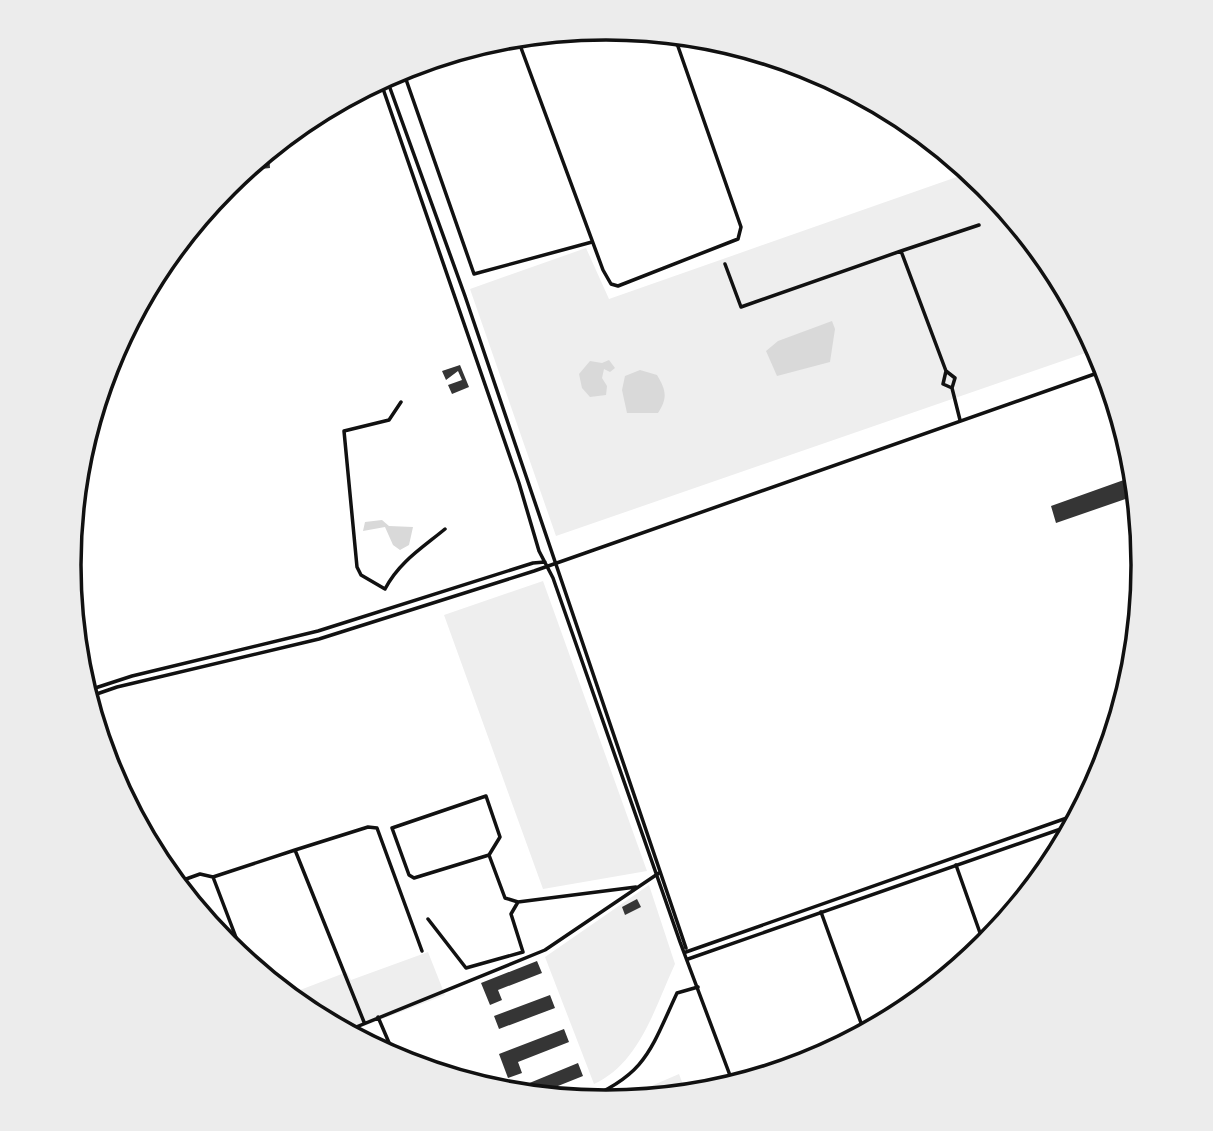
<svg xmlns="http://www.w3.org/2000/svg" width="1213" height="1131" font-family="'Noto Sans',sans-serif">
<rect width="100%" height="100%" fill="#fff"/>
<path fill="#eee" d="M971 172C1027 219 1063 285 1097 349L556 536 470 289 586 248 609 299Z
M543 581 647 871 543 889 444 615Z
M649 885 675 964C655 1007 640 1063 594 1084L545 957Z
M428 952 445 995 346 1033 308 1012 287 995 347 972 351 980Z
M679 1074 687 1095 622 1101 621 1099Z"/>
<path fill="#d9d9d9" d="M832 321 835 329 830 362 777 376 766 351 778 341Z
M609 360 615 368 610 372 604 369 602 378 607 386 606 395 590 397 582 388 579 374 590 361 602 363Z
M640 370 657 375C666 390 668 398 658 413H627L622 390 625 376Z
M382 520 389 526 413 527 409 545 400 550 393 545 385 527 363 531 365 522Z"/>
<path fill="#353535" d="M269 153 270 168 244 171 265 154Z
M460 365 469 387 452 394 448 385 462 380 458 371 446 380 442 371Z
M1135 476 1137 495 1056 523 1051 506Z
M637 899 641 907 625 915 622 907Z
M537 961 542 973 498 990 502 1000 490 1005 481 983Z
M550 995 555 1008 499 1029 494 1016Z
M564 1029 569 1042 518 1062 522 1073 508 1078 499 1054Z
M578 1063 583 1076 533 1096 512 1094 510 1091Z"/>
<g fill="none" stroke-linecap="round" stroke-linejoin="round">
<path stroke="#111" stroke-width="3.5" d="M517 37 603 270 611 284 618 286 738 239 741 227 674 35
M677 45 700 37
M402 68 474 274 592 242
M725 264 741 307 901 251
M1081 318 1082 328 1089 334
M1095 345 1105 371
M946 371 901 251 979 225
M946 371 955 378 952 388 943 384Z
M952 388 960 420
M401 402 389 420 344 431 357 567 361 575 385 589C399 562 422 548 445 529
M295 850 368 827 377 828 422 951
M489 855 500 837 486 796 392 828 409 875 414 878 489 855 505 898 518 902
M956 865 985 947
M213 877 295 850 364 1022
M175 883 200 874 213 877 245 961
M821 912 865 1034
M428 919 466 968 523 952 511 914 518 902 636 887
M378 1017 396 1059
M344 1032 545 950 659 873
M582 1101C646 1075 650 1051 677 993L698 987"/>
<path stroke="#111" stroke-width="3.5" d="M386 77 465 296 686 948
M380 80 519 483 539 551 553 578 680 942 734 1086
M86 691 132 676 318 631 533 563 545 562
M88 697 117 687 319 639 534 571 1106 370
M686 952 1081 813
M688 959 1075 824"/>
</g>
<path d="M0 0H1213V1131H0ZM81 565a525 525 0 1 1 1050 0a525 525 0 1 1-1050 0Z" fill="#ececec" fill-rule="evenodd"/>
<path fill="none" stroke="#111" stroke-width="3.5" d="M81 565a525 525 0 1 1 1050 0a525 525 0 1 1-1050 0Z"/>
</svg>
